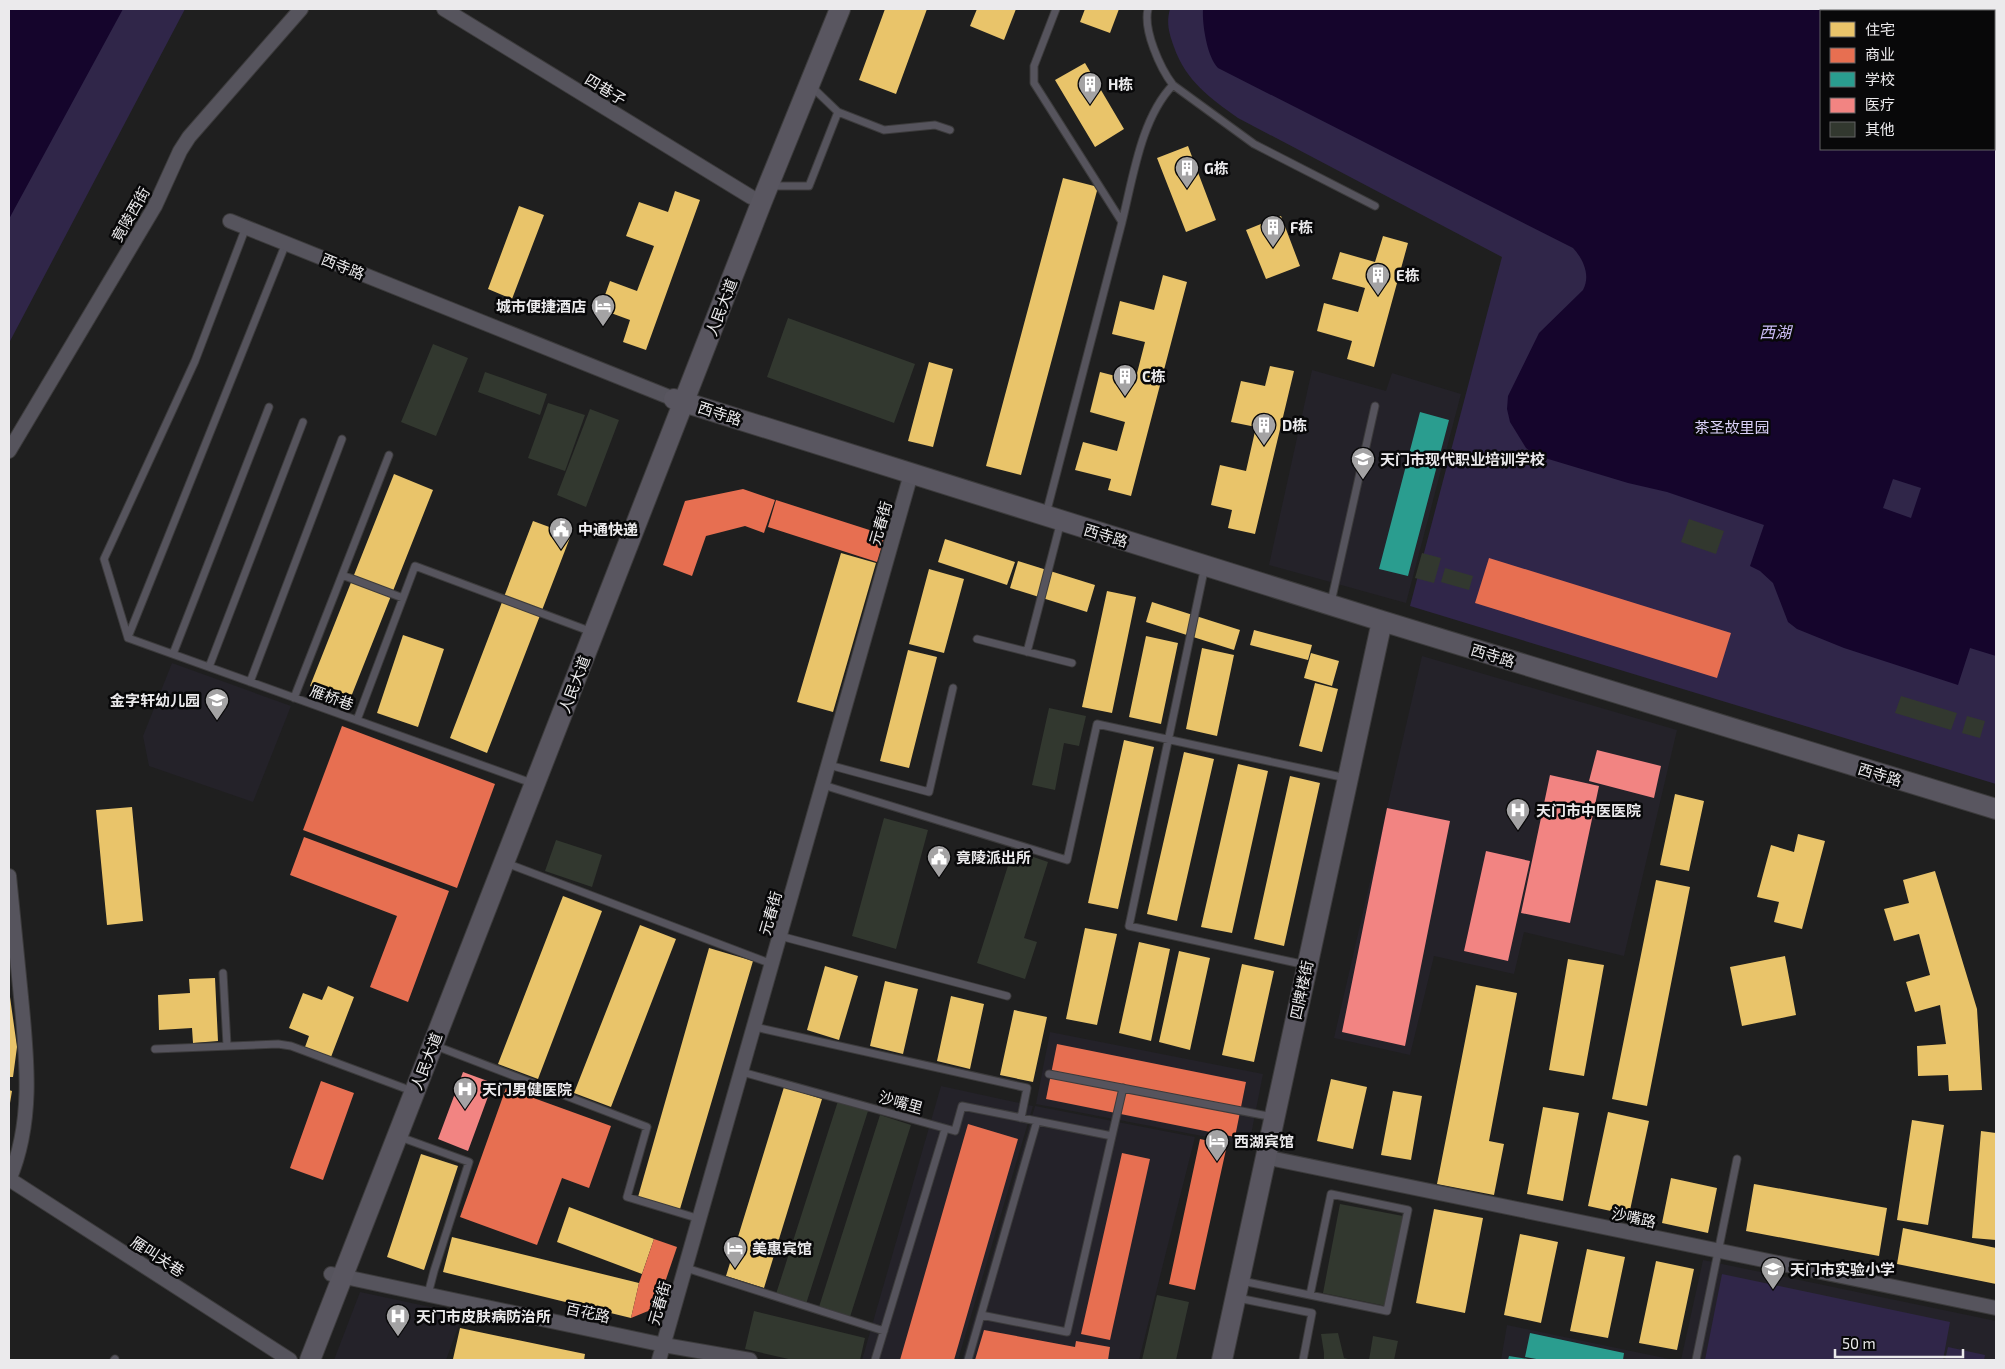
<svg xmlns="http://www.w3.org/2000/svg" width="2005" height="1369" font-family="'Exo 2','Noto Sans SC',sans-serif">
<rect width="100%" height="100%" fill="#1f1f1f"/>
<path fill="#242229" d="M1312 370 1386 391 1392 373 1461 394 1406 603 1269 565Z
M1422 656 1677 730 1624 956 1524 932 1514 974 1434 956 1410 1055 1334 1038Z
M172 663 291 706 253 802 149 766 143 736Z
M1050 1032 1263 1074 1249 1145 1036 1104Z
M941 1086 1033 1106 958 1360H862Z
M1035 1106 1195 1137 1139 1360H962Z
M1703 1260 1996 1321V1360H1681Z
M360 1292 463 1314 446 1360H334Z
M1507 1325 1674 1360H1501Z"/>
<path fill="#302649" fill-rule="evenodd" d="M9 9H185L9 343Z
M1170 9H1996V784L1410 606 1502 257 1238 118C1210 98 1186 81 1174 47 1169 33 1166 23 1170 9ZM1821 11H1994V149H1821Z
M1722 1274 1950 1322 1943 1360H1705Z
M1948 1347 1985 1355 1984 1360H1945Z"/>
<path fill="#15052c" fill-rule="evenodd" d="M9 9H123L9 219Z
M1203 9H1996V656L1970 648 1958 685 1844 648 1797 629 1788 622 1773 583 1760 571 1750 566 1764 525 1667 492 1628 483 1535 455 1526 448 1510 422 1507 409 1508 396 1539 333 1583 290C1591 275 1583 259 1573 248L1218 68C1207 57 1202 24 1203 9ZM1821 11H1994V149H1821ZM1893 479 1921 488 1911 518 1883 508Z"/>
<path fill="#e9c46a" d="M885 9H927L896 94 859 80Z
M977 9H1016L1004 40 970 26Z
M1085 9H1119L1110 33 1080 22Z
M1085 63 1124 129 1095 147 1055 80Z
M1188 146 1216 220 1186 232 1157 158Z
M1063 178 1098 187 1021 475 986 466Z
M675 191 700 200 646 350 623 342 630 320 600 309 610 281 637 291 654 246 626 236 639 202 668 212Z
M519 206 544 215 512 299 488 289Z
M1281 216 1300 266 1266 279 1246 230Z
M1383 236 1408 243 1374 367 1347 359 1352 341 1317 331 1324 303 1358 312 1365 288 1332 279 1340 252 1375 262Z
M1163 275 1187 282 1131 496 1108 490 1111 479 1075 470 1083 442 1117 451 1125 422 1090 412 1100 372 1135 381 1145 342 1112 334 1120 301 1154 310Z
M929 362 953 369 933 447 908 441Z
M1270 366 1294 371 1255 534 1228 528 1232 510 1211 505 1220 465 1246 471 1256 427 1231 422 1241 381 1265 386Z
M394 474 433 490 349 702 310 686Z
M533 521 571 535 487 753 450 738Z
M945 539 1015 562 1007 585 938 562Z
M841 553 876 563 833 712 797 702Z
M1018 561 1095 585 1087 612 1010 588Z
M929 569 964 579 944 653 909 644Z
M1107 591 1136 597 1112 713 1082 707Z
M1152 602 1240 630 1234 650 1146 622Z
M1254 630 1312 645 1308 660 1250 645Z
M403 635 444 649 418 727 377 713Z
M1146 636 1178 643 1161 724 1129 717Z
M1202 648 1234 655 1217 736 1186 729Z
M908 650 937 657 909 768 880 761Z
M1311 653 1339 661 1332 686 1304 678Z
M1315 683 1338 689 1322 752 1299 746Z
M1124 740 1154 747 1118 909 1088 903Z
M1184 752 1214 759 1177 921 1147 914Z
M1238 764 1268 771 1232 933 1201 927Z
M1290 776 1320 783 1284 946 1254 939Z
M1675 794 1704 801 1689 871 1660 865Z
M132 807 143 921 107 925 96 810Z
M1798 834 1825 841 1802 929 1774 922 1779 902 1757 897 1771 845 1794 852Z
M1935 871 1977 1009 1982 1090 1949 1091 1948 1075 1918 1076 1917 1046 1946 1044 1940 1005 1915 1012 1906 982 1930 975 1919 934 1894 941 1884 909 1909 903 1903 880Z
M1656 880 1690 887 1647 1106 1612 1099Z
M563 896 602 911 538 1079 498 1064Z
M640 925 676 939 611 1107 574 1093Z
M1085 928 1117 934 1097 1025 1066 1019Z
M1139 942 1170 949 1151 1041 1119 1033Z
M709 948 753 961 680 1209 638 1197Z
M1179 951 1210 958 1190 1050 1159 1042Z
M1785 956 1796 1015 1742 1026 1730 967Z
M1568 959 1604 965 1584 1076 1549 1070Z
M1242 964 1274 971 1254 1062 1222 1055Z
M825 966 858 976 839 1040 807 1030Z
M215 978 218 1041 193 1043 192 1028 159 1030 158 995 190 993 189 979Z
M885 981 918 989 903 1054 870 1046Z
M1476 985 1517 993 1489 1141 1504 1144 1494 1195 1437 1184Z
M328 986 354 997 331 1057 305 1047 309 1036 289 1028 303 993 322 1000Z
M951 996 984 1004 970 1069 937 1061Z
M10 997 17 1047 13 1077H9Z
M1014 1010 1047 1017 1033 1082 1000 1075Z
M1331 1079 1367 1087 1353 1149 1317 1141Z
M784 1087 822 1099 764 1288 726 1276Z
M9 1090 12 1091 10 1103H9Z
M1393 1091 1422 1096 1411 1160 1381 1155Z
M1543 1107 1579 1113 1563 1201 1527 1194Z
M1608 1112 1649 1121 1629 1215 1588 1206Z
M1912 1120 1944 1125 1928 1225 1897 1220Z
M1981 1131 1996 1133V1240L1972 1238Z
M421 1154 458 1166 424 1270 387 1257Z
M1671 1178 1717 1188 1708 1233 1662 1223Z
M1754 1184 1887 1208 1879 1256 1746 1231Z
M569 1207 654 1239 642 1274 557 1242Z
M1434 1209 1483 1218 1465 1313 1416 1303Z
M1903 1228 1996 1248V1284L1897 1264Z
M1520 1234 1558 1242 1541 1323 1504 1315Z
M452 1237 639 1283 631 1318 443 1272Z
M1587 1249 1625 1257 1608 1338 1570 1331Z
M1656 1261 1694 1269 1677 1350 1639 1343Z
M460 1328 585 1354 584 1360 453 1359Z"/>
<path fill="#e76f51" d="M743 489 775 500 764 533 745 526 706 536 692 576 663 565 685 501Z
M776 500 885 535 877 562 768 527Z
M1489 558 1731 633 1717 678 1475 603Z
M342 726 495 784 457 888 303 830Z
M304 837 449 891 408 1002 370 987 397 916 290 875Z
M1057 1044 1246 1082 1235 1137 1046 1099Z
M321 1081 354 1093 323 1180 290 1168Z
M506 1088 611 1126 589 1188 562 1178 537 1245 460 1217Z
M968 1124 1018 1139 954 1360H900Z
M1200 1139 1227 1145 1195 1290 1169 1284Z
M1122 1153 1150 1159 1110 1340 1081 1334Z
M654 1239 677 1247 659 1300 653 1309 631 1318 639 1283Z
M984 1330 1075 1347 1076 1341 1110 1347 1108 1360H975Z"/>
<path fill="#2a9d8f" d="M1420 412 1449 420 1408 576 1379 569Z
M1530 1333 1624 1353 1623 1360H1542L1525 1357Z
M1509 1356 1528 1359V1360H1508Z"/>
<path fill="#f28482" d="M1597 750 1661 766 1654 798 1589 781Z
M1550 775 1599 786 1570 923 1521 913Z
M1387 808 1450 821 1405 1046 1342 1032Z
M1486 851 1530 861 1508 961 1464 951Z
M463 1072 493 1083 468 1151 438 1139Z"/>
<path fill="#32382f" d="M788 318 915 364 894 423 767 377Z
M433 344 468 358 436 436 401 422Z
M485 372 547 394 540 415 478 392Z
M548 403 585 415 565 471 528 458Z
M590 409 619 420 586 507 557 495Z
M1689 519 1724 531 1716 554 1681 542Z
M1422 553 1441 558 1434 583 1415 578Z
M1445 568 1473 576 1469 590 1441 582Z
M1901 696 1957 713 1951 730 1895 713Z
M1049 708 1086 716 1079 746 1064 743 1055 790 1032 785Z
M1967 716 1985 721 1980 738 1962 733Z
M884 818 928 830 896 949 852 936Z
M556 840 602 855 592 887 545 871Z
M1013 850 1048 862 1024 938 1037 942 1025 979 977 963Z
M838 1101 868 1111 806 1304 776 1294Z
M880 1115 911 1125 850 1317 819 1307Z
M1340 1204 1403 1216 1386 1306 1323 1293Z
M1157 1295 1189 1302 1176 1360H1142Z
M754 1311 865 1338 860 1360H793L745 1349Z
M1338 1333 1344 1358 1352 1360H1324V1353L1321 1334Z
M1373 1336 1398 1341 1394 1360H1369Z"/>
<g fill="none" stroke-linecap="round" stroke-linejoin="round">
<g stroke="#3c3b3c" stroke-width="9">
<path id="lane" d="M1148 9C1143 30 1160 68 1173 85L1254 144 1375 206
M838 112 884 130 935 125 950 130
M771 186H809L838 112 812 87
M1122 222C1133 178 1141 118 1173 85
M1046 514 1122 222 1034 83V66L1056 9
M1205 566 1129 926 1306 965
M342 575 403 598
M1331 602 1375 406
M128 637 286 243
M128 638 104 559 195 361 246 227
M128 638 526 781
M977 639 1072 663
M1027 652 1061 521
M173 654 269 407
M209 667 303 422
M250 682 342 439
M294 698 389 455
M357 720 415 566 584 629
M829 765 929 792 953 688
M823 785 1067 860 1097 724 1346 778
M506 863 772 964
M780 936 1007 996
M223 973 227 1045
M755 1027 1027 1088 1021 1118
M436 1046 647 1127 627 1197 700 1219
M155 1049 278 1044 291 1046 404 1088
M742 1072 955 1131 962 1106 1112 1136
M1049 1074 1273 1117
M400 1137 469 1162 434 1271 428 1294
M686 1268 884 1331
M1242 1281 1387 1311 1408 1210 1331 1194 1310 1295
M1238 1298 1312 1313 1303 1360
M981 1315 1067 1332 1123 1088
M114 1360 115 1359
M875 1360 945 1129
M968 1360 1037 1121
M1696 1360 1737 1159"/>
</g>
<g stroke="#3c3b3c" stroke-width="16">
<path id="street" d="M444 9 751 197
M230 221 674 399
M9 451 155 206 180 151 189 137 301 9
M9 876C13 916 17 956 21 997 27 1059 34 1121 9 1180
M1265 1157 1996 1308
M9 1179 290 1360
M331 1274 664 1345 750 1360
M659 1360 911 474"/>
</g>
<g stroke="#3c3b3c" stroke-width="22">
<path id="secondary" d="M674 399 1382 621 1996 809
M310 1360 762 201 840 9
M1222 1360 1382 621"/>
</g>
<use href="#lane" stroke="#56545d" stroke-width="7"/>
<use href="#street" stroke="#56545d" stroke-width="14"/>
<use href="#secondary" stroke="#595660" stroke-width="20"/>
</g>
<defs>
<g id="building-pin" transform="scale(1.25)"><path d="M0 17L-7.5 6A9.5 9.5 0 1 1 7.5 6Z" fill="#a4a3a4" stroke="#080809"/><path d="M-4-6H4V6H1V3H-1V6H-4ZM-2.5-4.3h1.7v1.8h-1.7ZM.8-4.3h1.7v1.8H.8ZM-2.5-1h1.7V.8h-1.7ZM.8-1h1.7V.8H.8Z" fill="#fff"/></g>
<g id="hotel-pin" transform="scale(1.25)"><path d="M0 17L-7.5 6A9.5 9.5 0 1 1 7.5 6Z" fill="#a4a3a4" stroke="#080809"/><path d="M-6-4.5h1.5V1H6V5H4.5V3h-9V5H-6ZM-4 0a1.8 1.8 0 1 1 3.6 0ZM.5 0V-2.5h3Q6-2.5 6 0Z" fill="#fff"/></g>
<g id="school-pin" transform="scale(1.25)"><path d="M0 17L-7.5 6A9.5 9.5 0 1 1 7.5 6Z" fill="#a4a3a4" stroke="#080809"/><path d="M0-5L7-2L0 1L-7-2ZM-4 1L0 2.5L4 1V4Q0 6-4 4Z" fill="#fff"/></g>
<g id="civic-pin" transform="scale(1.25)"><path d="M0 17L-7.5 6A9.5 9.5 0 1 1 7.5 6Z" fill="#a4a3a4" stroke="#080809"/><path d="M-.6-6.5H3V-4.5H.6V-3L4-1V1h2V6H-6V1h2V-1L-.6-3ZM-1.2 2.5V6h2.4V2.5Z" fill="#fff"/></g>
<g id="hospital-pin" transform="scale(1.25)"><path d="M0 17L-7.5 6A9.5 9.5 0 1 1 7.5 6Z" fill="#a4a3a4" stroke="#080809"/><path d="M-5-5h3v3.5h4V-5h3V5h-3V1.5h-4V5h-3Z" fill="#fff"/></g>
</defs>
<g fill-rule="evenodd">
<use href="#building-pin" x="1090" y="84"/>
<use href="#building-pin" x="1187" y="168"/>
<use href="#building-pin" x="1273" y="227"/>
<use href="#building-pin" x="1378" y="275"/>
<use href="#hotel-pin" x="603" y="306"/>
<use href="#building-pin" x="1125" y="376"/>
<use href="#building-pin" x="1264" y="425"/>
<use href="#school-pin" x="1363" y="459"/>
<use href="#civic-pin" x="561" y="529"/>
<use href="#school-pin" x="217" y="700"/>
<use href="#hospital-pin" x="1518" y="810"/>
<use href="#civic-pin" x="939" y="857"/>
<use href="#hospital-pin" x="465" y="1089"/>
<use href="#hotel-pin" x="1217" y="1141"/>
<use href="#hotel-pin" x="735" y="1248"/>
<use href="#school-pin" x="1773" y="1269"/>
<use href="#hospital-pin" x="398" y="1316"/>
</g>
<g text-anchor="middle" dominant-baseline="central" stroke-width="5" stroke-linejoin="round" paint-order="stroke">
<g font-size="15" font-weight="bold" fill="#ebeaec" stroke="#080809" text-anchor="start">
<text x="1108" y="84">H栋</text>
<text x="1204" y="168">G栋</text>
<text x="1290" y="227">F栋</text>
<text x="1396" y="275">E栋</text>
<text x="586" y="306" text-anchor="end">城市便捷酒店</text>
<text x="1142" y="376">C栋</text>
<text x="1282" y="425">D栋</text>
<text x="1380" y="459">天门市现代职业培训学校</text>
<text x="578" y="529">中通快递</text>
<text x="200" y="700" text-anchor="end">金字轩幼儿园</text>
<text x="1536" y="810">天门市中医医院</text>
<text x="956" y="857">竟陵派出所</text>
<text x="482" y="1089">天门男健医院</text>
<text x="1234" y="1141">西湖宾馆</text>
<text x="752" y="1248">美惠宾馆</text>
<text x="1790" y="1269">天门市实验小学</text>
<text x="416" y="1316">天门市皮肤病防治所</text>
</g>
<g font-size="15" fill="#ebeaec" stroke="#080809">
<text transform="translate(606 89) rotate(31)">四巷子</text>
<text transform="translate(130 214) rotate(-60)">竟陵西街</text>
<text transform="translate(343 266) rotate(22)">西寺路</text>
<text transform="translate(721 307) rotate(-69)">人民大道</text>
<text transform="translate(720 413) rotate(18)">西寺路</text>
<text transform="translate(880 523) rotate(-74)">元春街</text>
<text transform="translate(1106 535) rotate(17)">西寺路</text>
<text transform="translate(1493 655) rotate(17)">西寺路</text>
<text transform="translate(574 684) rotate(-69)">人民大道</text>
<text transform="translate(332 697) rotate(20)">雁桥巷</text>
<text transform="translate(1880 774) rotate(17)">西寺路</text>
<text transform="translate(770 913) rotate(-74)">元春街</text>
<text transform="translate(1301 990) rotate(-78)">四牌楼街</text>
<text transform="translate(426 1061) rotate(-69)">人民大道</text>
<text transform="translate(901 1102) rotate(16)">沙嘴里</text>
<text transform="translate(1634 1217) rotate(12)">沙嘴路</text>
<text transform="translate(158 1256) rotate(33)">雁叫关巷</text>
<text transform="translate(659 1303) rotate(-74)">元春街</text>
<text transform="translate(588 1312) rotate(12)">百花路</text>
</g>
<g font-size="15" fill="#dbd2f9" stroke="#080809">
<text x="1732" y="427">茶圣故里园</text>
</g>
<g font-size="16" font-style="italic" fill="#cabcf5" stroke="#080809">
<text x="1775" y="331">西湖</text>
</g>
</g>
<rect width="2005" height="1369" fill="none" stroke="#ebeaec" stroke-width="20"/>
<rect x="1820" y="10" width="175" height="140" fill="#080809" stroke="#636264"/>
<rect x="1830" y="22" width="25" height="15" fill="#e9c46a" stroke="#636264"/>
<text x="1865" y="35" font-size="15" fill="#ebeaec">住宅</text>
<rect x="1830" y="48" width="25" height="15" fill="#e76f51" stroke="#636264"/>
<text x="1865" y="60" font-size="15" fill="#ebeaec">商业</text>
<rect x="1830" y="72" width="25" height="15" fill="#2a9d8f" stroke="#636264"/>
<text x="1865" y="85" font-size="15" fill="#ebeaec">学校</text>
<rect x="1830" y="98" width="25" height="15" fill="#f28482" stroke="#636264"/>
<text x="1865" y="110" font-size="15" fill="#ebeaec">医疗</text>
<rect x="1830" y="122" width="25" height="15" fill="#32382f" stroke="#636264"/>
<text x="1865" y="135" font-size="15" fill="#ebeaec">其他</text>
<path d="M1835 1349v8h128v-8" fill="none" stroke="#ebeaec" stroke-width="2.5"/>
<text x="1842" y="1349" font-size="15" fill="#ebeaec" stroke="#080809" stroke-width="4" paint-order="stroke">50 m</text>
</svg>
